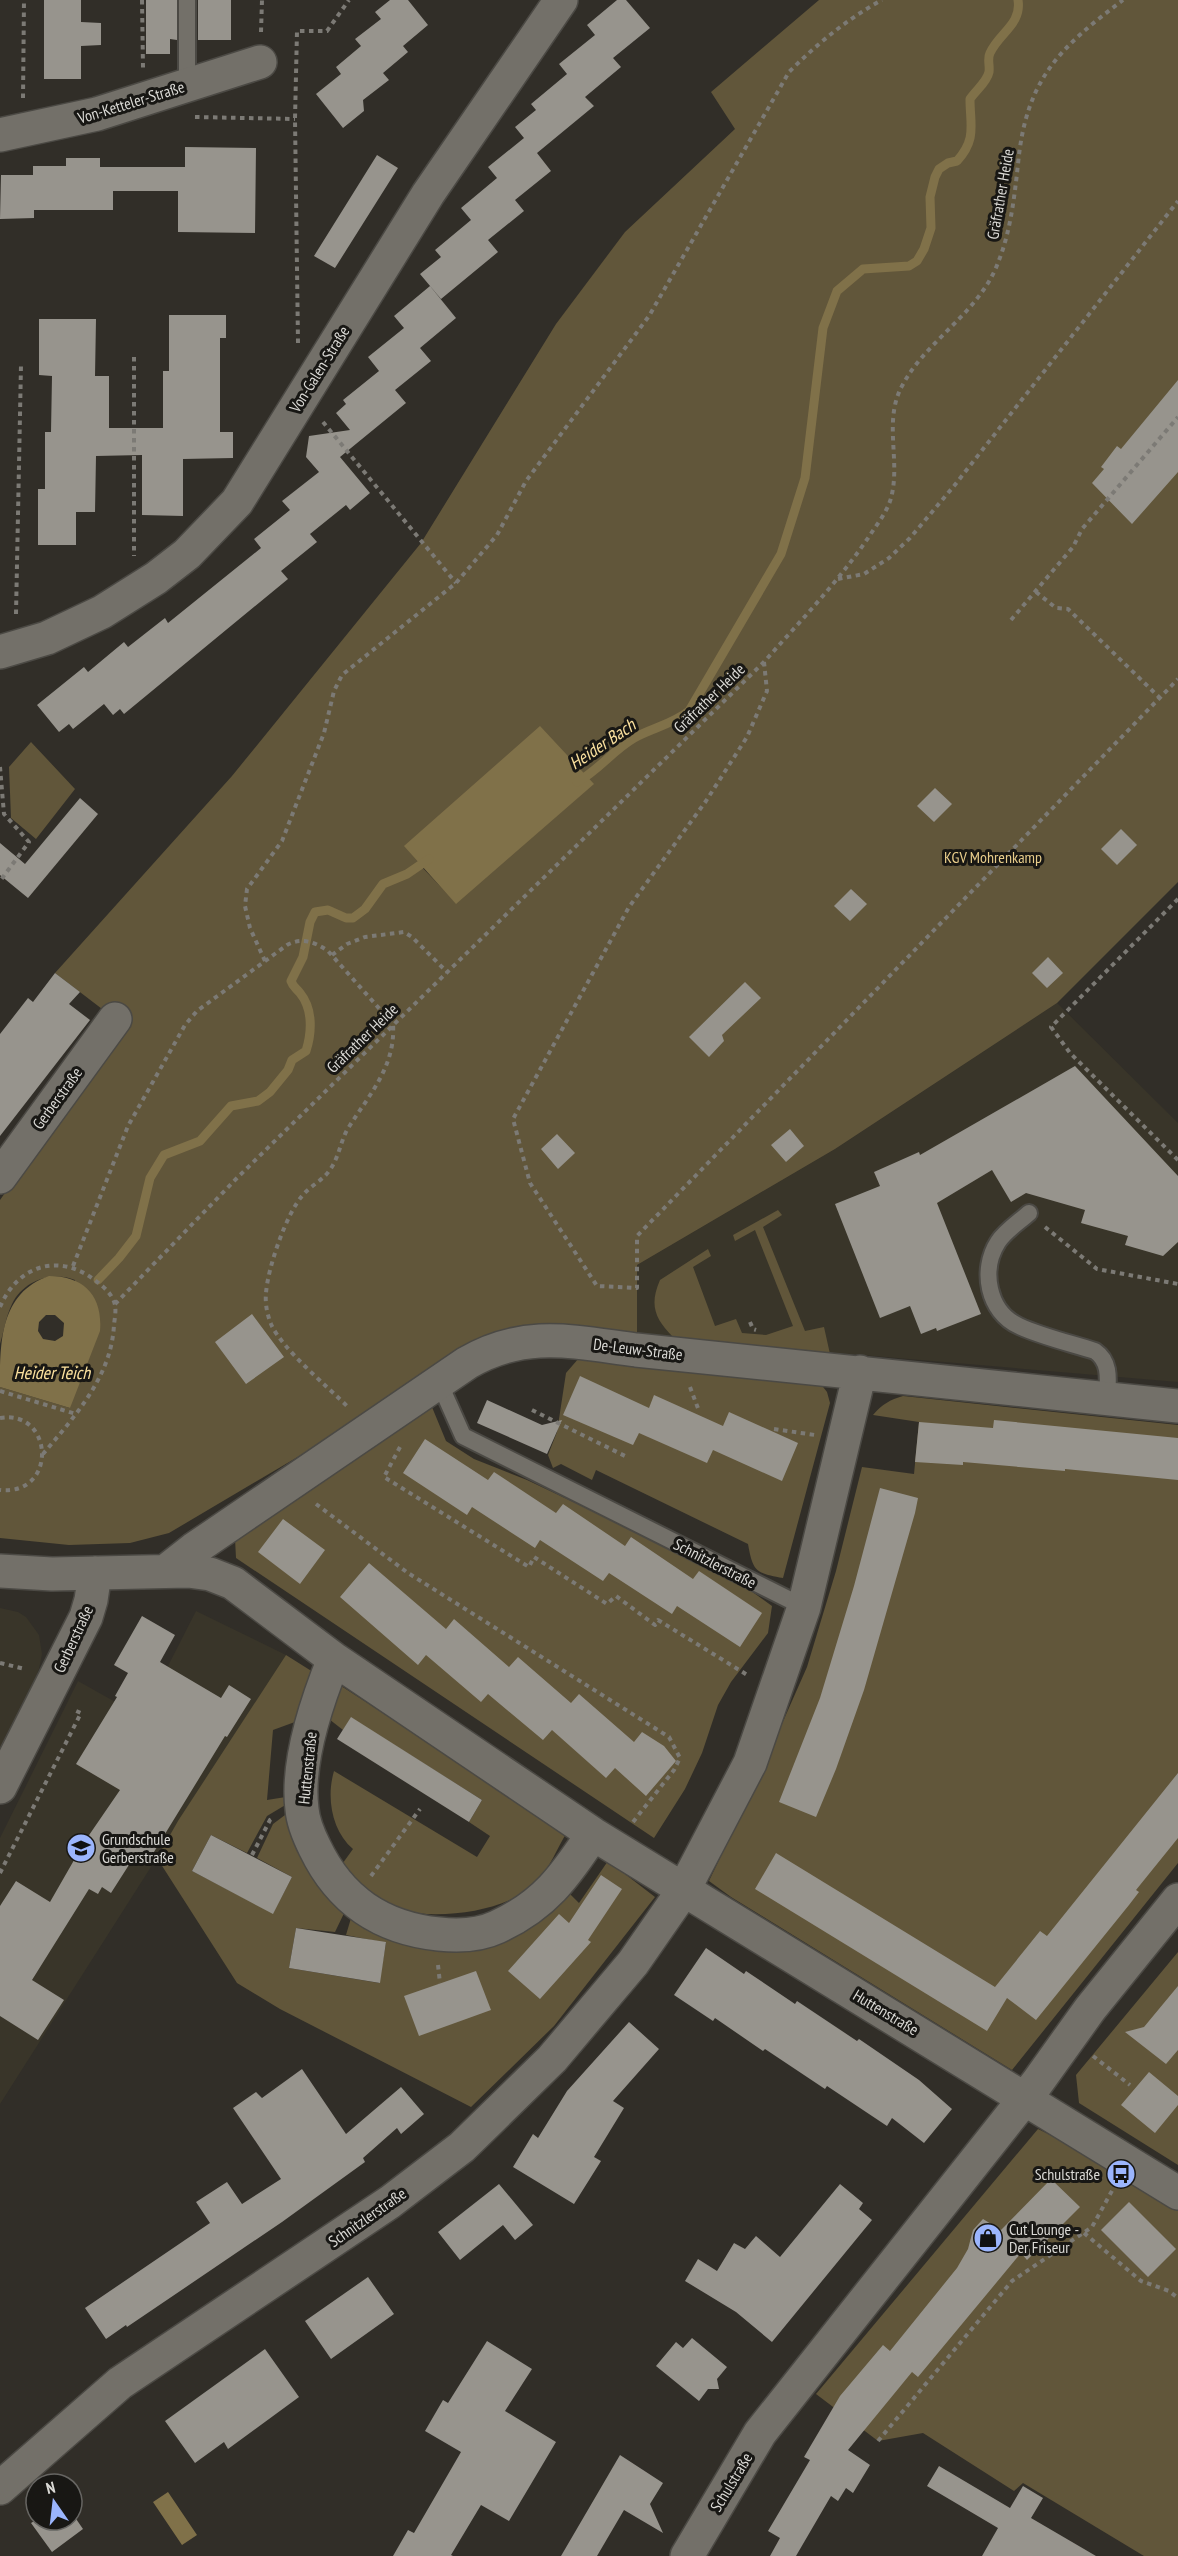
<svg xmlns="http://www.w3.org/2000/svg" width="1178" height="2556" font-family="'PT Sans Narrow',sans-serif">
<rect width="100%" height="100%" fill="#312e28"/>
<path fill="#393529" d="M1057 1003 1178 1123V1382L767 1347 637 1333V1265L835 1149Z
M0 1608 18 1612 26 1617 39 1635 42 1654 39 1669 6 1749 0 1746Z
M196 1611 286 1655 0 2104V1838L78 1681 142 1717Z"/>
<path fill="#61563a" fill-rule="evenodd" d="M819 0H1178V882L1057 1003 835 1149 637 1265V1333L548 1325 318 1445 169 1533 130 1543 69 1545 0 1538V1387L70 1408 75 1280C52 1271 24 1280 12 1304 6 1316 4 1331 0 1344V1200L123 1025 55 973 232 776 421 543 556 324 625 232 735 129 711 92ZM586 777 593 784 456 903 419 864Z
M31 742 75 789 36 839 11 818 9 767Z
M778 1210 782 1215 763 1227 805 1331 824 1327 830 1354 673 1337C655 1319 649 1305 660 1280L708 1249 711 1256 693 1267 715 1326 736 1319 742 1333 766 1335 793 1326 755 1230 735 1241 733 1235Z
M579 1358 820 1383 827 1392 830 1403 783 1578C755 1573 753 1571 748 1544L596 1470 592 1480 561 1464 553 1468 548 1455 557 1432 566 1373Z
M427 1395 446 1441 474 1459 527 1480 662 1544 747 1588 772 1606 768 1633 731 1682 718 1705 702 1753 685 1789 654 1838 236 1558 235 1539Z
M903 1396 1178 1425V1863L1012 2070 731 1897 709 1881 762 1769 807 1667 836 1571 862 1467 914 1474 919 1422 873 1415C882 1404 890 1400 903 1396Z
M286 1655 313 1672 303 1719 273 1730 267 1800 292 1796V1801L267 1816 247 1853 211 1835 192 1871 273 1913 292 1877 257 1858 273 1824 293 1809 348 1905 335 1932 296 1928 289 1968 379 1983 386 1943 346 1935 354 1908 424 1942 566 1890 579 1903 608 1861 655 1897 554 2026 471 2107 280 2009 237 1983 157 1858 178 1821Z
M335 1682 567 1832C558 1847 548 1871 536 1883 502 1917 411 1924 371 1900 359 1894 349 1877 340 1867L353 1849C332 1831 326 1798 334 1771L477 1857 490 1836 469 1822 482 1800 351 1718 343 1730 320 1712Z
M1178 1952V2165L1079 2103 1076 2075Z
M1038 2129 1077 2148 1178 2208V2556H1144L1023 2483 1014 2491 923 2433 878 2441 816 2394Z"/>
<path fill="#807149" fill-rule="evenodd" d="M540 726 594 784 456 904 404 846Z
M49 1276C84 1276 103 1296 100 1331L70 1408 0 1387C0 1342 0 1293 49 1276ZM46 1315H55L64 1323 63 1336 55 1341 43 1339 38 1331 39 1322Z
M168 2492 197 2535 182 2545 153 2502Z"/>
<g fill="none" stroke-linecap="round" stroke-linejoin="round">
<path stroke="#807149" stroke-width="9" d="M577 782C598 771 613 750 634 738 652 728 673 724 689 711L781 554 805 478 823 328 837 291 863 269 909 266 917 261 924 249 931 228 930 197 935 177 939 169 948 163 957 161C977 139 970 125 970 99 976 90 987 82 989 72 990 65 987 59 990 53 999 33 1022 24 1018 0
M98 1280 119 1258 136 1236 150 1178 164 1155 200 1141 231 1106 258 1101 270 1092 288 1070 292 1060 306 1051C312 1032 313 1009 300 993 296 988 293 987 291 981L303 957 310 922 315 912 328 910 346 918H353L365 909 383 884 407 874 429 859"/>
</g>
<path fill="#97948d" d="M44 0H81V22L101 23V45L81 46V79H44Z
M146 0H177V40L170 39V54H146Z
M198 0H231V40H198Z
M390 0H408L428 25 403 46 408 52 383 73 389 80 363 100 364 111 343 128 316 94 341 74 336 67 361 46 355 39 381 19 375 12Z
M617 0H626L650 28 613 58 621 67 585 97 594 106 537 153 551 171 515 200 524 211 488 240 498 252 441 299 420 274 441 257 435 250 471 220 461 208 497 178 488 167 524 138 515 127 536 110 531 104 567 74 559 64 595 35 587 25Z
M185 147 256 148 255 233 178 232V191H113V210H34V218L0 219 1 175H33V166H66V158H100V167H185Z
M377 155 398 168 335 268 314 256Z
M430 286 456 318 420 348 431 361 395 390 406 403 340 457 370 493 350 510 346 505 310 534 317 542 281 571 288 579 124 714 120 709 113 715 104 704 73 729 69 724 59 732 37 705 84 667 88 672 124 642 128 647 165 618 168 623 261 548 254 539 290 510 282 501 319 472 306 457 309 436 350 430 336 413 346 404 343 400 379 371 368 357 404 328 394 316Z
M169 315H226V338H220V432H233V458L183 459V516L142 515V455L96 456 95 512H76V545H38V489H45V432H51L52 376 39 375V319H96L95 376H109V428H163V371H169Z
M1178 380V472L1132 524 1092 483 1104 469 1101 467 1117 446 1121 449Z
M935 788 952 804 934 822 917 806Z
M80 798 98 814 28 898 0 875V843L25 864Z
M1121 829 1137 845 1117 865 1101 849Z
M851 889 867 904 850 921 834 906Z
M1048 957 1063 973 1047 988 1032 973Z
M55 973 80 992 69 1004 90 1020 0 1136V1034L28 998 33 1002Z
M745 982 761 998 722 1035 724 1041 709 1057 689 1037Z
M1075 1066 1178 1176V1242L1163 1256 1125 1245 1128 1236 1081 1223 1085 1210 1026 1193 1011 1202 992 1170 937 1203 981 1314 937 1331 936 1328 921 1334 910 1306 880 1318 835 1204 880 1186 874 1172 919 1152 920 1155Z
M790 1129 804 1146 786 1162 771 1145Z
M557 1134 575 1153 558 1169 541 1149Z
M252 1314 284 1357 246 1384 215 1342Z
M580 1376 649 1408 654 1395 723 1426 729 1412 798 1443 782 1481 713 1450 707 1463 639 1433 633 1445 563 1415Z
M487 1400 542 1425 562 1420 547 1454 477 1423Z
M994 1420 1178 1438V1480L1065 1469V1471L963 1462V1465L915 1462 919 1422 993 1428Z
M425 1439 488 1480 494 1472 556 1513 563 1504 625 1546 631 1537 693 1579 699 1571 762 1613 740 1647 677 1606 672 1614 609 1573 603 1581 540 1540 535 1548 472 1507 467 1515 403 1473Z
M880 1488 918 1498 915 1513 864 1690 836 1769 816 1817 779 1802 820 1698 854 1586Z
M283 1519 325 1550 300 1584 258 1552Z
M369 1563 446 1629 454 1619 509 1667 518 1657 571 1703 579 1694 634 1742 642 1732 664 1746 676 1761 646 1796 615 1768 606 1778 552 1730 543 1740 488 1694 481 1702 426 1655 418 1665 340 1597Z
M142 1616 175 1635 160 1662 221 1698 229 1685 251 1699 227 1737 225 1736 146 1865 134 1857 111 1893 102 1887 98 1894 89 1889 32 1980 64 2000 38 2040 0 2016V1906L16 1881 50 1902 85 1841 120 1790 76 1764 117 1697 115 1696 128 1673 114 1665Z
M351 1717 482 1800 469 1822 337 1739Z
M1178 1773V1838L1136 1890 1139 1892 1129 1905 1036 2020 1007 1998 987 2031 755 1889 776 1853 995 1987 1040 1931 1047 1936Z
M211 1835 292 1877 273 1914 192 1871Z
M601 1875 622 1889 588 1940 591 1942 540 1999 508 1971 559 1914 569 1923Z
M296 1928 386 1942 380 1983 289 1968Z
M706 1948 744 1974 746 1971 795 2004 797 2001 857 2041 859 2039 919 2080 952 2109 924 2143 892 2118 887 2126 827 2086 825 2089 765 2049 763 2051 715 2018 713 2021 674 1995Z
M476 1971 491 2010 419 2036 404 1996Z
M1178 1986V2050L1166 2064 1125 2032 1144 2027Z
M629 2022 659 2049 613 2101 624 2108 594 2157 601 2161 574 2204 513 2167 533 2134 538 2138 567 2091Z
M302 2069 346 2134 401 2087 424 2114 401 2134 397 2128 363 2158 365 2162 282 2222 127 2327 126 2325 106 2339 85 2308 210 2223 196 2202 227 2182 242 2204 281 2179 233 2108 256 2092 262 2098Z
M1149 2072 1178 2096V2105L1155 2133 1121 2105Z
M1051 2179 1080 2207 1027 2260 1021 2253 918 2377 912 2372 848 2450 870 2465 853 2493 846 2488 838 2501 831 2496 796 2556H770L780 2538 768 2531 810 2460 804 2457 840 2396 883 2345 890 2351 957 2268 968 2249 973 2230 983 2219 1001 2230Z
M499 2184 533 2225 515 2240 503 2225 460 2260 438 2232Z
M840 2184 863 2203 859 2209 872 2220 772 2342 736 2312 685 2281 698 2259 717 2271 734 2243 745 2249 756 2236 780 2257Z
M1129 2202 1176 2249 1148 2277 1101 2230Z
M368 2277 394 2314 331 2359 305 2321Z
M692 2338 727 2367 717 2379 719 2389H708L699 2401 656 2366 676 2342 683 2348Z
M487 2341 532 2369 505 2411 556 2442 509 2521 481 2505 451 2555 453 2556H393L408 2530 414 2533 461 2452 425 2431 443 2400 448 2403Z
M265 2349 299 2397 228 2449 224 2442 195 2463 165 2421Z
M620 2455 663 2483 650 2504 663 2533 624 2510 597 2556H561Z
M939 2466 1010 2508 1023 2486 1043 2498 1031 2518 1096 2556H982L998 2528 927 2486Z
M72 2513 83 2529 52 2552 31 2523 36 2520H72Z"/>
<g fill="none" stroke-linecap="round" stroke-linejoin="round">
<g stroke="#4b4944" stroke-width="20">
<path id="lane" d="M187 0V85
M1029 1213C1019 1222 1005 1231 998 1242 980 1270 988 1312 1019 1326 1043 1337 1070 1343 1095 1351 1111 1362 1108 1380 1107 1398
M439 1382 463 1436 804 1607"/>
</g>
<g stroke="#4b4944" stroke-width="36">
<path id="street" d="M0 135 97 114 260 62
M0 652 47 638 102 612 156 578 187 554 237 502 428 194 561 0
M0 1177 115 1019
M0 1571 52 1574 188 1571 210 1574 233 1583 334 1659 593 1834 1178 2193
M166 1571 194 1549 467 1363C525 1329 574 1342 636 1350L1178 1406
M334 1659C317 1701 296 1763 302 1809 303 1822 309 1836 315 1848 340 1900 381 1928 439 1934 458 1936 478 1936 497 1927 545 1905 564 1877 593 1834
M0 1787 86 1617 91 1600 95 1573
M0 2488 120 2383 390 2202 462 2147 552 2059 633 1963 683 1891 750 1763 804 1607 860 1372
M687 2556 760 2433 1037 2083 1090 2009 1178 1900"/>
</g>
<path stroke="#7c7a75" stroke-width="4" stroke-dasharray="4.5 4.5" stroke-linecap="butt" d="M142 0 143 68
M261 32 262 0
M23 98 24 0
M195 117 295 119
M298 343 295 119 297 31H327L349 0
M134 357V556
M323 422 456 583
M838 579 864 574 889 558 910 538 954 486 1178 201
M1036 592 1056 608 1068 609 1160 698
M16 614 21 365
M1011 620 1073 547 1082 529 1178 417
M764 662 767 691 747 737 706 801 629 907 513 1119 530 1183 597 1286 637 1288V1236L1178 679
M0 767 4 814 29 842 0 881
M1178 899 1051 1027 1070 1053 1178 1160
M332 955 347 944 365 937 404 932 412 937 447 972
M265 961 250 928 245 906 247 889 282 841 324 733 334 691 342 675 456 583 497 535 526 481 649 316 789 72C817 44 847 19 882 0
M1045 1227 1097 1269 1178 1284
M73 1266 128 1126 185 1025 197 1011 287 945C302 937 315 942 328 951L393 1024C396 1067 368 1096 347 1130 340 1143 339 1158 329 1171 322 1181 310 1186 302 1196 286 1215 268 1267 266 1293 265 1303 267 1314 271 1324 282 1349 327 1386 348 1407
M115 1304 237 1178 764 662C802 619 843 577 874 529 881 519 888 509 891 498 901 461 883 421 902 386 925 342 973 317 995 270 1010 236 1014 201 1018 164 1026 80 1058 49 1123 0
M0 1307C18 1265 59 1252 96 1281 104 1287 113 1295 115 1305 116 1311 115 1318 114 1324 112 1376 75 1416 43 1454
M750 1322 753 1329 756 1330
M690 1387 699 1411
M0 1391 76 1414
M532 1410 625 1456
M0 1418C54 1409 58 1496 0 1490
M774 1429 815 1435
M400 1447 384 1477 529 1567 534 1557 607 1604 616 1596 655 1625 658 1620 749 1676
M316 1504 408 1573 669 1737 680 1758 674 1770 633 1822
M0 1663 25 1669
M252 1855 270 1820 273 1818
M0 1873 81 1713 74 1710
M371 1876 420 1809
M438 1965 440 1983
M1093 2056 1130 2085
M1084 2233 1141 2281 1169 2291 1178 2298
M878 2441 1012 2281 1092 2227 1113 2189"/>
<use href="#lane" stroke="#737069" stroke-width="16"/>
<use href="#street" stroke="#737069" stroke-width="33"/>
</g>
<defs>
<g id="school-disc" transform="scale(1.5)"><circle r="9.5" fill="#9bb5fd" stroke="#181714"/><path d="M0-5L7-2L0 1L-7-2ZM-4 1L0 2.5L4 1V4Q0 6-4 4Z" fill="#111"/></g>
<g id="bus-disc" transform="scale(1.5)"><circle r="9.5" fill="#9bb5fd" stroke="#181714"/><path d="M-5-6H5V4H4V6H2V4H-2V6H-4V4H-5ZM-3.5-4V0h7V-4ZM-3.5 1.2v1.5H-2V1.2ZM2 1.2v1.5H3.5V1.2Z" fill="#111"/></g>
<g id="shop-disc" transform="scale(1.5)"><circle r="9.5" fill="#9bb5fd" stroke="#181714"/><path d="M-5-2.5h2.3a2.7 3.5 0 0 1 5.4 0H5L5.5 6h-11ZM-1.5-2.5h3a1.5 2.3 0 0 0-3 0Z" fill="#111"/></g>
</defs>
<g fill-rule="evenodd">
<use href="#school-disc" x="81" y="1848"/>
<use href="#bus-disc" x="1121" y="2174"/>
<use href="#shop-disc" x="988" y="2238"/>
</g>
<g text-anchor="middle" dominant-baseline="central" stroke-width="6" stroke-linejoin="round" paint-order="stroke">
<g font-size="16" fill="#dbdad6" stroke="#181714">
<text transform="translate(131 102) rotate(-17)">Von-Ketteler-Straße</text>
<text transform="translate(1000 194) rotate(-80)">Gräfrather Heide</text>
<text transform="translate(319 369) rotate(-58)">Von-Galen-Straße</text>
<text transform="translate(709 698) rotate(-44)">Gräfrather Heide</text>
<text transform="translate(362 1038) rotate(-44)">Gräfrather Heide</text>
<text transform="translate(57 1098) rotate(-54)">Gerberstraße</text>
<text transform="translate(638 1349) rotate(7)">De-Leuw-Straße</text>
<text transform="translate(715 1563) rotate(27)">Schnitzlerstraße</text>
<text transform="translate(73 1639) rotate(-65)">Gerberstraße</text>
<text transform="translate(307 1768) rotate(-84)">Huttenstraße</text>
<text transform="translate(886 2012) rotate(31)">Huttenstraße</text>
<text transform="translate(367 2217) rotate(-35)">Schnitzlerstraße</text>
<text transform="translate(731 2482) rotate(-59)">Schulstraße</text>
</g>
<g font-size="16" fill="#e8cd8b" stroke="#181714">
<text x="993" y="857">KGV Mohrenkamp</text>
</g>
<g font-size="16" fill="#dbdad6" stroke="#181714" text-anchor="start">
<text x="102" y="1839">Grundschule<tspan x="102" dy="18">Gerberstraße</tspan></text>
<text x="1100" y="2174" text-anchor="end">Schulstraße</text>
<text x="1009" y="2229">Cut Lounge -<tspan x="1009" dy="18">Der Friseur</tspan></text>
</g>
<g font-size="18" font-style="italic" fill="#fbe19e" stroke="#181714">
<text transform="translate(602 744) rotate(-34)">Heider Bach</text>
<text x="52" y="1372">Heider Teich</text>
</g>
</g>
<g transform="translate(54 2502) rotate(346)"><circle r="28" fill="#181714" stroke="#666562" stroke-width="1.5"/>
<path d="M0-4.5L10 22L0 15L-10 22Z" fill="#9bb5fd"/>
<text y="-9" font-size="16" font-weight="bold" text-anchor="middle" fill="#dbdad6">N</text>
</g>
</svg>
